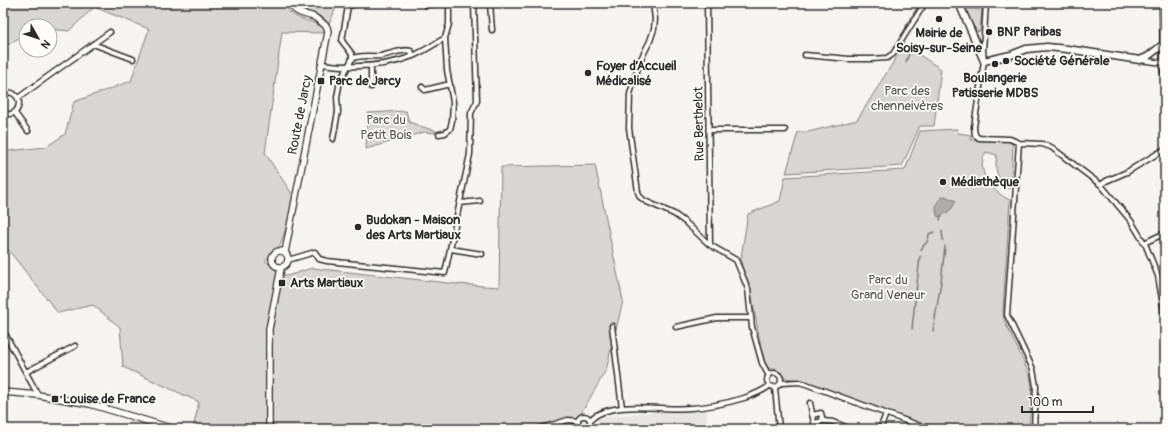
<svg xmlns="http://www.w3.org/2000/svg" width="1168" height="432" font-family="Pangolin,sans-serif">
<rect width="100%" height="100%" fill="#f5f4ef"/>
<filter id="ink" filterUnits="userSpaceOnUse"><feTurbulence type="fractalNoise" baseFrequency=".025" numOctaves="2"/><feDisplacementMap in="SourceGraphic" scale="8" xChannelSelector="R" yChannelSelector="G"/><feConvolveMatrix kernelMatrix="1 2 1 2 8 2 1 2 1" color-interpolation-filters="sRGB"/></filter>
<g filter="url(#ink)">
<path fill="#e6e5e0" d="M706 409 707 429H589L596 426V423L598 418 643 413Z"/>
<path fill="#d7d6d2" stroke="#81807e" d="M5 3H285C289 21 312 19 324 28L325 33 282 32 265 153 296 200 280 245 265 261 287 276 312 268 457 284 499 287 501 167 595 165 623 301 606 370 574 426V429H193L199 402 123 367 120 327 93 305 58 313 3 243V153L8 151 46 147 65 134 74 102 131 81 149 29 94 7 69 31 50 29V26H26V33L3 48V11Z
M294 3H338L329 24C321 11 301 15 294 3Z
M969 9 982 10 980 31 977 32 974 26 972 25 966 10Z
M904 45 941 69 934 126H920L902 166 786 173 798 132H808L857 120Z
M406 111 409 122 429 129 435 130V133L424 132 366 149 368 113Z
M957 129 958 133 971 135V140L1008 141 1013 145 1011 186 1008 189C997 179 994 169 997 155L986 152C974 170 993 193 1010 200L1003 310 1004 320 1030 375 1032 387 1029 429H944L926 425 801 380 785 378 779 372 775 369H770L766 366 762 352 750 287 742 267 741 257 748 214 780 201 785 177 905 170 920 131Z"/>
<path fill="#adaca9" stroke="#797877" d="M945 196 956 201C952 210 947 214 938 217 934 209 936 199 945 196Z"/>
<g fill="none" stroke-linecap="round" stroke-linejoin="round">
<path stroke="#797877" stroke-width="1.5" d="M906 26 920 3
M901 48 909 53 906 62
M940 220 941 216
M942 231 943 240
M921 250 924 245 928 241 929 234 934 232
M912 329 920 256
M933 331 941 282 945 246"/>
<g stroke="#2b2b2b" stroke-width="7">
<path id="street" d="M490 3 492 30
M653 3 655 19 654 29 650 41 640 61 630 94 629 128 638 192 640 197 645 201 674 214 685 222 710 245 736 260 748 289 752 327 762 363 769 376
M707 3 710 245
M986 3 983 51 984 61 974 127 975 135 979 138 1010 139 1019 143 1042 144 1051 147 1101 185 1131 221 1146 246 1158 276 1165 317
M1162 3 1163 63V72L1165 77
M426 5 443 3
M93 44 133 59
M805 55 849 59H871L887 58 893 54 925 3
M352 59C360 54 371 57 380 56 390 55 402 48 411 51L413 55
M1140 60 1163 63
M321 64C352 68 383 68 413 56 424 51 435 44 445 38
M371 87V66
M422 87 425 90 450 84
M3 94C11 90 17 94 19 102 19 111 12 117 3 113
M18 98 110 32
M15 113 28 131
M709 130H785
M439 134 445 133 450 129 452 121 453 102 447 70 445 38 449 24V3
M333 139 338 112 337 97 340 81 352 59V54L342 41 348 6 360 3
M1019 143 1007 315 1033 369 1036 386 1034 429
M1101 185 1106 181 1127 172 1165 149
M460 203 480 201
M1144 243 1165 233
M451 249 482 254
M288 260 315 252 319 259 327 261 445 273 470 154 471 113 477 101 474 3
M612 326 622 408
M676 327 717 318H750
M3 330 38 395
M26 372 75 346
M767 380a7 7 0 1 1 14 0a7 7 0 1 1-14 0Z
M781 383 799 382 806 384 920 426 933 429
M775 388 779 429
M810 403 814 423 823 421 821 413 812 415
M578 422a6 6 0 1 1 12 0a6 6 0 1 1-12 0Z
M590 420C611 399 663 411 691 408 709 407 727 403 744 398 753 395 762 392 769 386
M823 421 833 422 851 429
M814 423 815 429
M538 429 568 420 578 421
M880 429 886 414"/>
</g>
<g stroke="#2b2b2b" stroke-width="8">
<path id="secondary" d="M272 259a8 8 0 1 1 16 0a8 8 0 1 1-16 0Z
M285 252 328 32 327 27C323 23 319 20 314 17 306 14 294 14 291 3
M3 392 38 395 90 404 174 429
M269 429V329L281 268"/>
</g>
<g stroke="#2b2b2b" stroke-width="9">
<path id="primary" d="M959 3 984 61 1011 55 1026 49 1047 47 1067 49 1140 60 1147 57 1165 43"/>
</g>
<use href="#street" stroke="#fdfcf7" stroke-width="4"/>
<use href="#secondary" stroke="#fdfcf7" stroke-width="5.5"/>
<use href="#primary" stroke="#fdfcf7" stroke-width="6"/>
</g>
</g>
<g fill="#2b2b2b" stroke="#fdfcf7" stroke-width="1.5">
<circle cx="939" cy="19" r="4"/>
<circle cx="989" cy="32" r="4"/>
<circle cx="1006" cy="61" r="4"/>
<circle cx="995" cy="64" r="4"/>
<circle cx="588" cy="73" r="4"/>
<rect x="317" y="77" width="8" height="8" rx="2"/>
<circle cx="943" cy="182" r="4"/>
<circle cx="358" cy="227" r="4"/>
<rect x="278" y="279" width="8" height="8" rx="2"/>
<rect x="51" y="395" width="8" height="8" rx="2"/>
</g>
<g text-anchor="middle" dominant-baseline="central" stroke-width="3.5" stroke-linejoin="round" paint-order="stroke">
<g font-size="13" font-weight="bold" fill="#2b2b2b" stroke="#fdfcf7" text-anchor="start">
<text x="997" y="32">BNP Paribas</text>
<text x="939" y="33" text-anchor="middle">Mairie de<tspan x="939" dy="15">Soisy-sur-Seine</tspan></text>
<text x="1014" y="61">Société Générale</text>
<text x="596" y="66">Foyer d’Accueil<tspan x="596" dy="15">Médicalisé</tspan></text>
<text x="995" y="78" text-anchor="middle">Boulangerie<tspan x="995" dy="15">Patisserie MDBS</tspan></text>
<text x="329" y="81">Parc de Jarcy</text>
<text x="951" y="182">Médiathèque</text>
<text x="366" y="220">Budokan - Maison<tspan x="366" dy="15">des Arts Martiaux</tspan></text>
<text x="290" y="283">Arts Martiaux</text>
<text x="63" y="399">Louise de France</text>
</g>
<g font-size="13" fill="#565655" stroke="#fdfcf7">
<text x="907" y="91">Parc des<tspan x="907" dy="15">chenneivères</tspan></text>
<text x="386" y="120">Parc du<tspan x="386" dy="15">Petit Bois</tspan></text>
<text x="888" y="280">Parc du<tspan x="888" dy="15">Grand Veneur</tspan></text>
</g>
<g font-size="13" fill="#2b2b2b" stroke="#fdfcf7">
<text transform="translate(300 115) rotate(-79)">Route de Jarcy</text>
<text transform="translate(699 124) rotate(-91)">Rue Berthelot</text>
</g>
</g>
<rect width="1168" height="432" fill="none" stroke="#fdfcf7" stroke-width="16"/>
<rect x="8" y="8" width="1152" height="416" fill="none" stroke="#2b2b2b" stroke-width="1.5" filter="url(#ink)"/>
<g transform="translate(38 38) rotate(129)"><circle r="19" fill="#fdfcf7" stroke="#a9a8a5"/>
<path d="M0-3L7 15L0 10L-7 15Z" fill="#2b2b2b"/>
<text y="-6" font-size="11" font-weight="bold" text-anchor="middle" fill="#2b2b2b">N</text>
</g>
<path d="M1022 406v6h71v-6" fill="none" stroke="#2b2b2b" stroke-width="2"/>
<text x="1028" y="406" font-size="12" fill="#2b2b2b" stroke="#fdfcf7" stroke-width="3" paint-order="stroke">100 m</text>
</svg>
